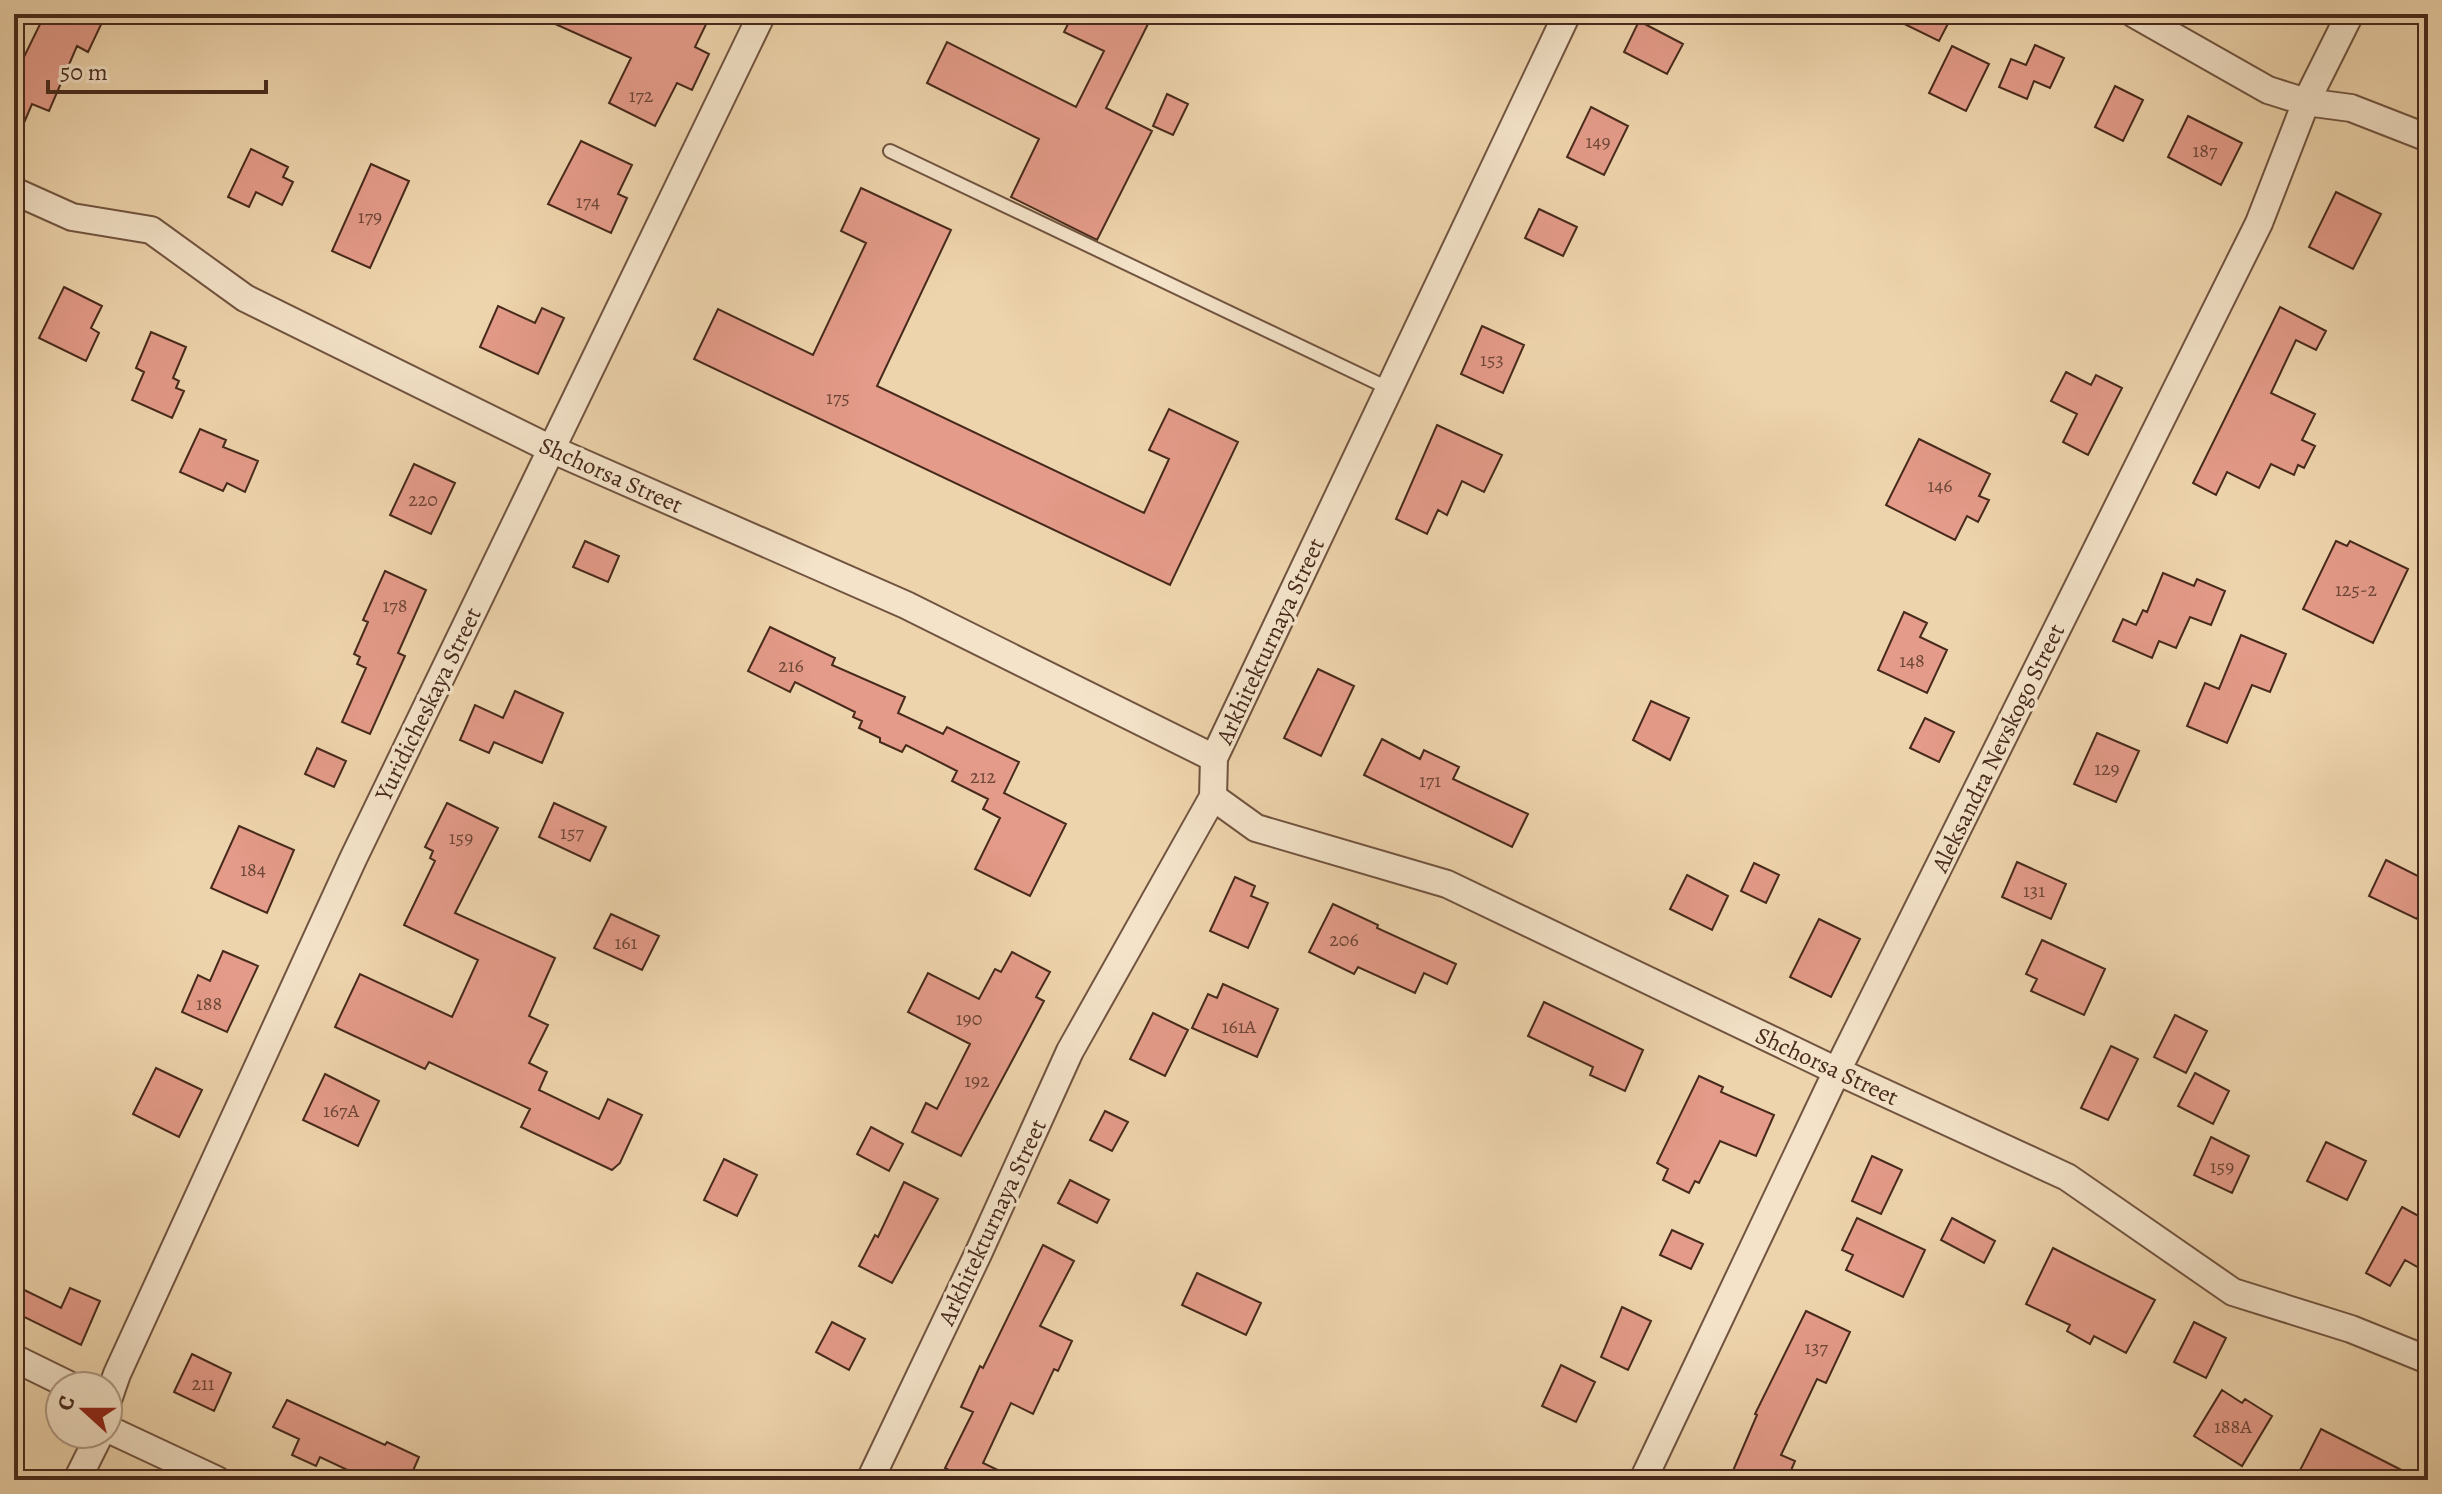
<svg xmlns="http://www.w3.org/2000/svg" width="2442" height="1494" font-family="Alegreya,serif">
<rect width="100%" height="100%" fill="#eed4ac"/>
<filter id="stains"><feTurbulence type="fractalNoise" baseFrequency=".0025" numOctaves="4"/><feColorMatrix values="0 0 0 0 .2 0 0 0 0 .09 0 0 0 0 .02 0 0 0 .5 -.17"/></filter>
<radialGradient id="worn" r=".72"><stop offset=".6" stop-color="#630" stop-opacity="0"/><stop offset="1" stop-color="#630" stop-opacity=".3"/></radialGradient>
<path fill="#e49b89" stroke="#472a1c" stroke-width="2" d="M45 14H106L88 52 77 46 49 111 32 104 14 146V63L20 65Z
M533 14H711L695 47 709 54 692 90 677 83 655 126 609 103 631 58Z
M1073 14H1153L1106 108 1152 131 1097 240 1011 197 1039 139 927 83 947 42 1076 107 1104 51 1064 32Z
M1884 14H1953L1939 41Z
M1639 21 1683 44 1667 74 1624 52Z
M2035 45 2064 58 2050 88 2034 81 2027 99 1999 87 2011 59 2026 65Z
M1952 46 1989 64 1966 111 1929 93Z
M2115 86 2143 100 2123 141 2095 127Z
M1167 94 1188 104 1173 135 1153 126Z
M1591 107 1628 126 1604 175 1567 157Z
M2188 116 2242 143 2221 185 2168 157Z
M581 141 632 165 618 194 627 198 611 233 548 204Z
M251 149 288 167 283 177 293 182 282 205 256 192 249 207 228 197Z
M371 164 409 181 370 268 332 251Z
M861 188 951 230 877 386 1144 513 1169 459 1149 450 1169 409 1238 442 1170 585 694 359 718 309 813 355 866 243 841 231Z
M2336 192 2381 214 2353 269 2309 247Z
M1539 209 1577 227 1563 256 1525 238Z
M64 287 102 306 91 328 99 333 86 361 39 338Z
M498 306 535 323 542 308 564 318 538 374 480 347Z
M2280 307 2326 331 2316 350 2296 340 2271 393 2315 414 2302 440 2315 446 2304 468 2298 465 2294 475 2271 464 2259 488 2227 472 2216 495 2193 483Z
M1482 326 1524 345 1503 393 1461 374Z
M151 332 186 347 173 378 179 381 176 388 184 391 172 418 132 400 144 372 136 368Z
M2066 372 2091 385 2096 375 2122 388 2088 455 2063 442 2077 414 2051 401Z
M1437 425 1502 455 1484 492 1462 481 1447 515 1438 510 1427 534 1396 519Z
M200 429 226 440 223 447 258 461 245 492 227 483 223 491 180 472Z
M1919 439 1990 474 1979 496 1989 500 1978 522 1967 516 1955 540 1886 505Z
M414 464 455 483 431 534 390 515Z
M585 541 619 556 608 582 573 567Z
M2336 541 2347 546 2350 541 2408 569 2373 643 2303 609Z
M385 571 426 590 398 653 405 656 370 734 342 722 366 668 357 664 360 657 354 654 368 622 363 620Z
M2163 573 2194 586 2197 579 2225 591 2211 625 2190 617 2176 648 2159 641 2152 658 2113 641 2123 619 2136 625 2143 610 2147 612Z
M1904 612 1927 623 1920 637 1947 650 1927 693 1878 670Z
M770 627 835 658 832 665 905 697 898 713 943 734 947 727 1019 762 1004 793 1066 824 1030 896 975 869 1000 818 983 809 988 799 952 781 957 771 906 745 902 752 880 742V738L859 728 862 721 853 717 855 712 795 682 790 692 748 671Z
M2241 635 2286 654 2270 692 2252 685 2227 743 2187 726 2205 683 2219 689Z
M1318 669 1354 686 1321 756 1284 738Z
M515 691 563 713 542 763 494 742 489 753 460 740 475 705 503 718Z
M1651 701 1689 718 1670 760 1633 740Z
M1925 718 1954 732 1939 762 1910 748Z
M2097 733 2139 751 2116 802 2074 784Z
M1382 739 1420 759 1424 750 1459 767 1453 779 1528 814 1512 847 1364 775Z
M317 748 346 761 334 787 305 774Z
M447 803 498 828 455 913 555 958 529 1016 548 1025 529 1063 547 1072 539 1090 599 1119 608 1099 642 1115 620 1163 612 1170 521 1127 530 1109 429 1062 425 1069 335 1027 360 974 452 1017 478 960 404 925 435 861 430 858 433 851 425 847Z
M554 803 606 827 590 861 539 837Z
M239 826 294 850 267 913 211 888Z
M2386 860 2428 881V896L2417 919 2369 896Z
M2017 862 2066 884 2051 919 2002 897Z
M1754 863 1779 875 1766 903 1741 891Z
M1687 875 1728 896 1712 930 1670 909Z
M1235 877 1255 886 1251 896 1268 903 1248 948 1210 931Z
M1333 904 1378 925 1377 928 1456 964 1447 984 1424 973 1415 993 1358 967 1354 974 1309 952Z
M611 914 659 936 642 970 594 948Z
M1819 919 1860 939 1831 997 1790 977Z
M2042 940 2105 969 2084 1015 2031 991 2037 979 2026 974Z
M223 951 258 966 227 1032 182 1012 198 975 210 981Z
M1012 952 1050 972 1036 997 1044 1001 961 1156 912 1132 926 1103 937 1109 970 1044 908 1012 928 973 979 999 995 969 1001 972Z
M1223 984 1278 1009 1257 1057 1192 1028 1208 994 1217 998Z
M1544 1002 1643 1050 1625 1091 1590 1075 1593 1067 1528 1036Z
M1153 1013 1188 1030 1165 1076 1130 1059Z
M2175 1015 2207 1031 2186 1073 2154 1057Z
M2111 1046 2138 1059 2108 1120 2081 1108Z
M156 1068 202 1090 179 1137 133 1114Z
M2195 1073 2229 1091 2213 1124 2178 1106Z
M325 1074 379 1101 358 1146 303 1120Z
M1699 1076 1723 1087 1721 1092 1774 1115 1756 1156 1720 1141 1699 1183 1695 1181 1689 1193 1663 1180 1668 1169 1657 1163Z
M1105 1111 1128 1122 1112 1151 1090 1140Z
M871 1127 903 1144 889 1171 857 1154Z
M2211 1137 2249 1156 2232 1193 2194 1175Z
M2326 1142 2366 1161 2347 1200 2307 1181Z
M1872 1156 1902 1170 1881 1214 1852 1201Z
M724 1159 757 1175 737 1216 704 1200Z
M1070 1180 1109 1200 1097 1223 1058 1203Z
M904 1182 938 1199 892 1283 859 1266 875 1235 878 1237Z
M2402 1207 2428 1221V1273L2405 1260 2390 1286 2366 1273Z
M1857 1218 1925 1250 1903 1297 1846 1270 1853 1255 1842 1250Z
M1952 1218 1995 1241 1984 1263 1941 1240Z
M1672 1230 1703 1244 1691 1269 1660 1255Z
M1043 1245 1074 1261 1040 1326 1072 1341 1058 1371 1054 1369 1033 1414 1011 1403 983 1463 1019 1480H953L956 1474 945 1468 973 1412 961 1407 980 1366 983 1368Z
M2053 1248 2155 1300 2126 1353 2094 1336 2090 1344 2067 1331 2070 1325 2026 1304Z
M1197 1273 1261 1303 1246 1335 1182 1305Z
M14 1285 61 1308 70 1288 100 1301 81 1345 14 1312Z
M1622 1307 1651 1321 1628 1370 1601 1357Z
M1806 1311 1850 1332 1826 1383 1817 1379 1781 1455 1795 1461 1787 1480H1729L1757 1415 1755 1414Z
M832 1322 865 1339 849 1370 816 1352Z
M2194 1322 2226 1338 2206 1378 2174 1362Z
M192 1354 231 1373 214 1411 174 1392Z
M1561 1365 1595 1382 1576 1422 1542 1406Z
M2222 1390 2242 1403 2245 1399 2272 1416 2242 1466 2194 1436Z
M287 1400 385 1445 387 1442 419 1457 409 1480H378L358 1471 356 1474 320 1457 316 1466 292 1455 299 1439 273 1427Z
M2321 1429 2421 1480H2295Z"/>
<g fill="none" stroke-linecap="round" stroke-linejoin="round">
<g stroke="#715440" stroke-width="16">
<path id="service" d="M890 151 1390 389"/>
</g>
<g stroke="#715440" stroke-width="30">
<path id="minor" d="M2134 14 2268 90 2306 102 2351 108 2428 138
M14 191 72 217 151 230 245 298 551 449 906 605 1214 758
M1213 797 1256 828 1447 884 1837 1071 2067 1177 2233 1292 2351 1329 2428 1360
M14 1358 71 1386
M108 1400 117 1374 353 859 762 14
M108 1429 217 1480
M77 1480 100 1434
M870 1480 978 1254 1070 1051 1213 797 1214 758 1567 14
M1643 1480 1837 1071 2259 223 2306 102 2350 14"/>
</g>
<use href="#service" stroke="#f4e3c9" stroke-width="12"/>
<use href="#minor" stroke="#f4e3c9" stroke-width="26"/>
</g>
<g text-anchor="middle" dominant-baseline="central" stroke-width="7" stroke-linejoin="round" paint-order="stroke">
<g font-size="20" fill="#6e4637">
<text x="641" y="95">172</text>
<text x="1598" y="141">149</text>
<text x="2205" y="150">187</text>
<text x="588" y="201">174</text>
<text x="370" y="216">179</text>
<text x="1492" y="359">153</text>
<text x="838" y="397">175</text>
<text x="1940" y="485">146</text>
<text x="423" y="499">220</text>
<text x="2356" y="589">125-2</text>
<text x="395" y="605">178</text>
<text x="1912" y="660">148</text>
<text x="791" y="665">216</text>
<text x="2107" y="768">129</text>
<text x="983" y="776">212</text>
<text x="1430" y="780">171</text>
<text x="572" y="832">157</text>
<text x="461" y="837">159</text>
<text x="253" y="869">184</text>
<text x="2034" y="890">131</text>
<text x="1344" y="939">206</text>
<text x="626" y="942">161</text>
<text x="209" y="1003">188</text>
<text x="969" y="1018">190</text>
<text x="1239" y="1026">161А</text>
<text x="977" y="1080">192</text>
<text x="341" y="1110">167А</text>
<text x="2222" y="1166">159</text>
<text x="1816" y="1347">137</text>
<text x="203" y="1383">211</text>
<text x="2233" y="1426">188А</text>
</g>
<g font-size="24" fill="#472a1c" stroke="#f4e3c9">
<text transform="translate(611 475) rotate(24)">Shchorsa Street</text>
<text transform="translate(1270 641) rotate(-65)">Arkhitekturnaya Street</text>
<text transform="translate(428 704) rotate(-64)">Yuridicheskaya Street</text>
<text transform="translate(1998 748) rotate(-64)">Aleksandra Nevskogo Street</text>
<text transform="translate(1827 1066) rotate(25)">Shchorsa Street</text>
<text transform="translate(992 1222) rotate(-65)">Arkhitekturnaya Street</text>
</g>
</g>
<rect width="2442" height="1494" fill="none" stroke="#eed4ac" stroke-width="48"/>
<rect x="16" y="16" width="2410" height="1462" fill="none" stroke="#472a1c" stroke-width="4"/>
<rect x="24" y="24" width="2394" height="1446" fill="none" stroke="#472a1c" stroke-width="2"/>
<g transform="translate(84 1410) rotate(291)"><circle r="38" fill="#f4e3c9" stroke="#af9984" stroke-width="2"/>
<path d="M0-6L14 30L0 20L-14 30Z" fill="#8f2418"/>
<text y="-12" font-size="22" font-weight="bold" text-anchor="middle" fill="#472a1c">С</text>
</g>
<path d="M48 80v12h218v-12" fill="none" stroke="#472a1c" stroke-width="4"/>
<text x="60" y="80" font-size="24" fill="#472a1c" stroke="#f4e3c9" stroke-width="6" paint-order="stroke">50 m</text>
<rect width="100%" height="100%" filter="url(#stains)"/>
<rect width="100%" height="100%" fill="url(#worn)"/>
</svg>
